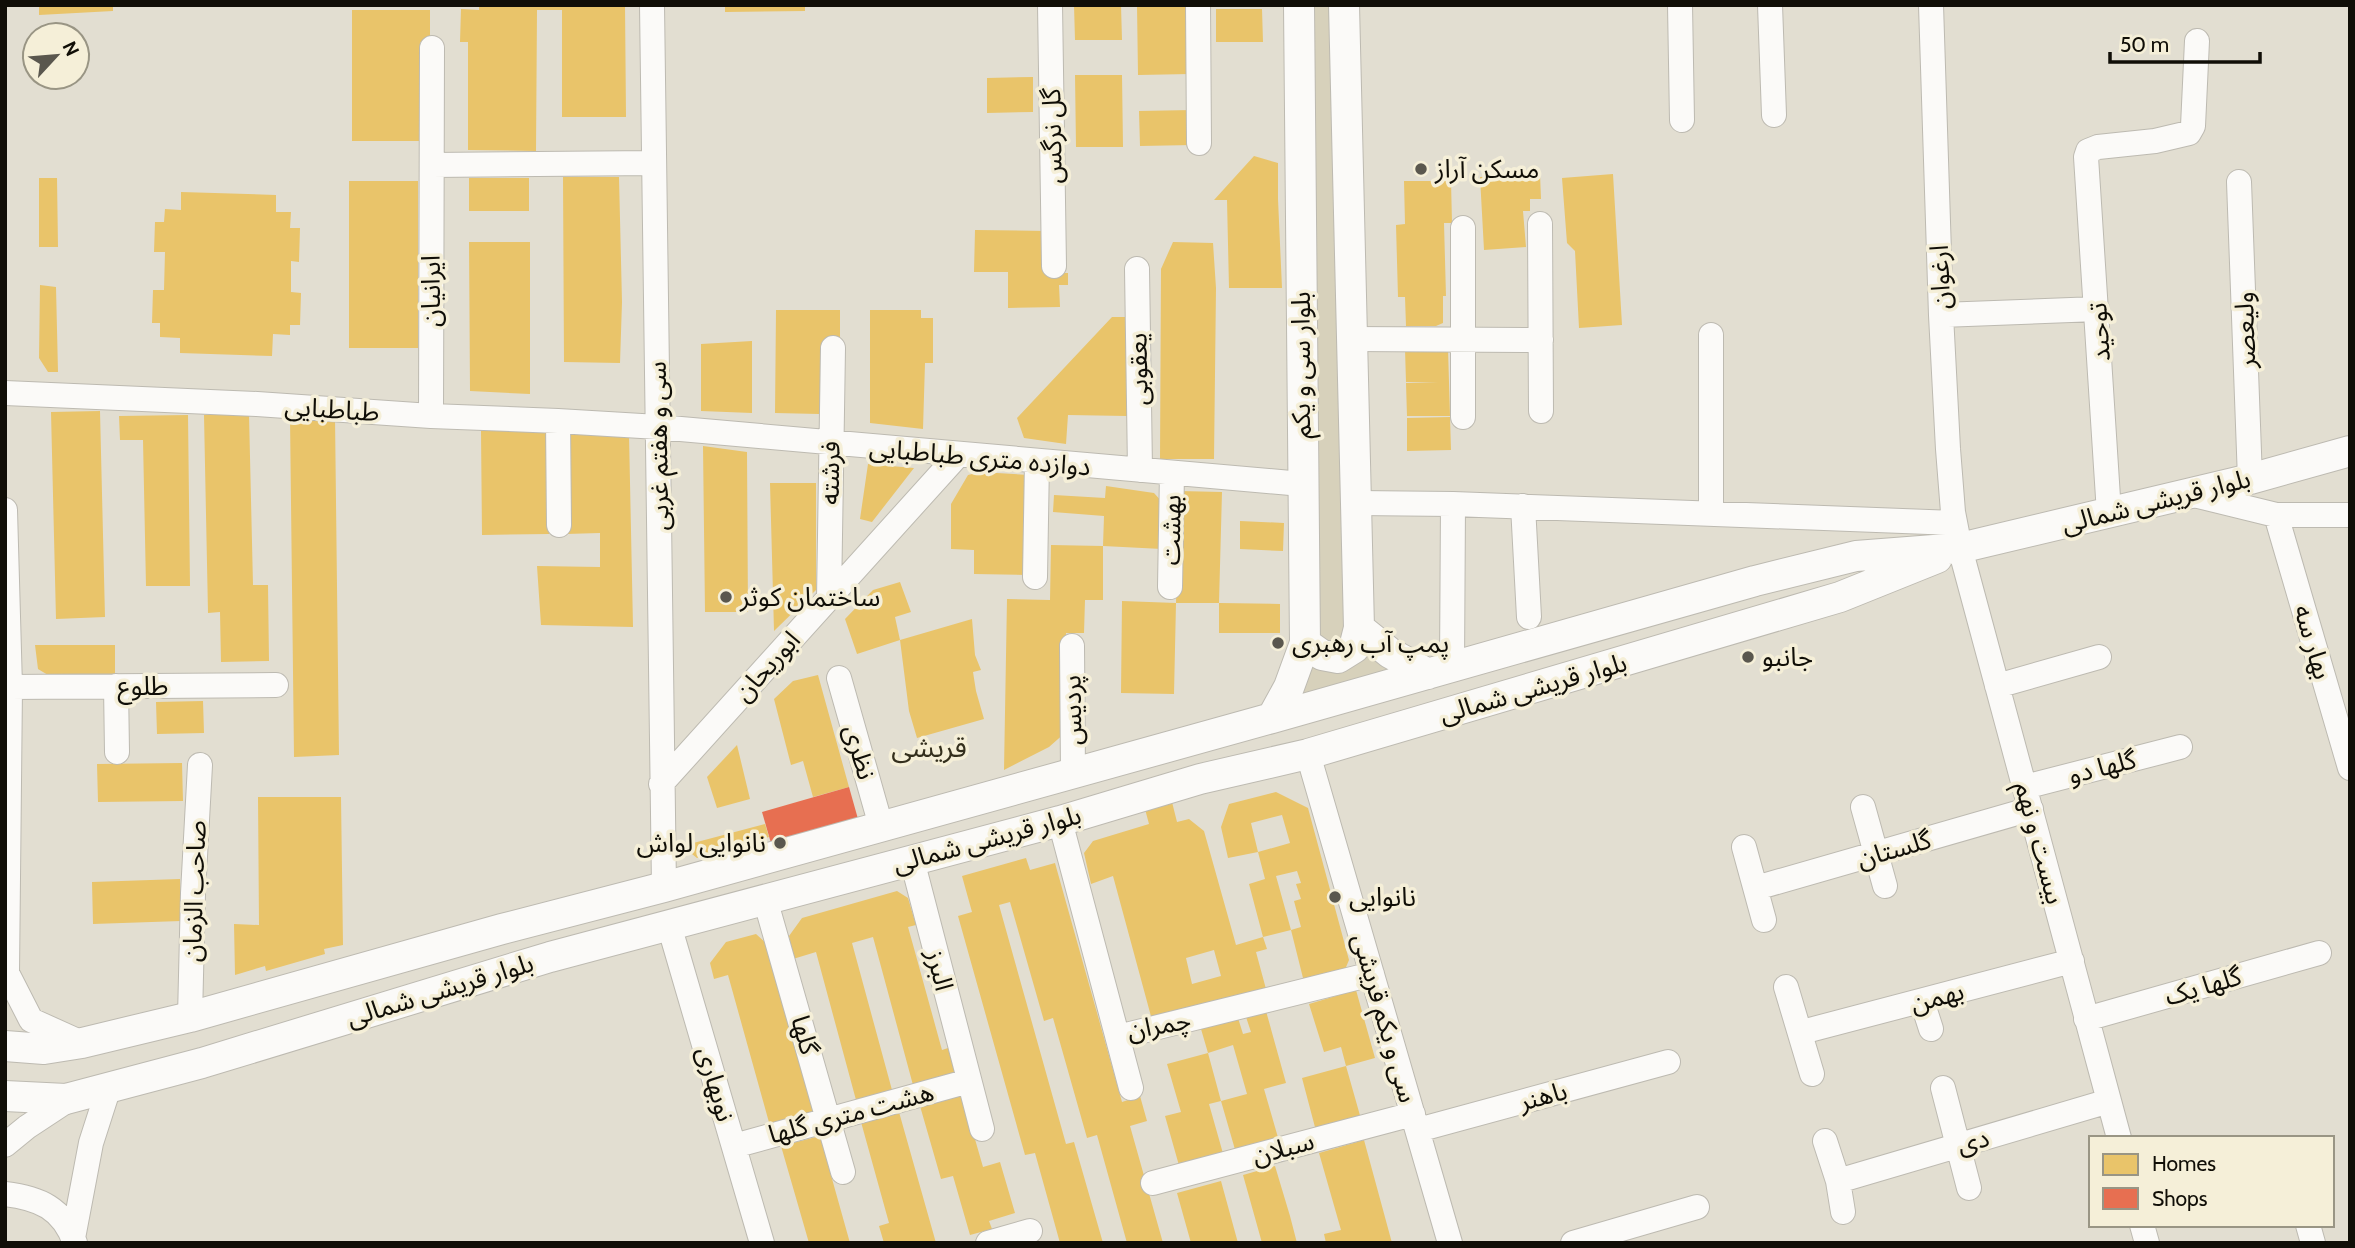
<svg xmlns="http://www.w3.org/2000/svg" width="2355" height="1248" font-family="Cabin,'Noto Sans Arabic',sans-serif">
<rect width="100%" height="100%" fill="#e2ded1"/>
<path fill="#d7d1bb" d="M1304 5H1339L1347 638 1335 646 1324 643 1316 632Z
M1362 638 1412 672 1284 708 1308 654Z"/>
<path fill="#e9c46a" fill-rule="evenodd" d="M39 5H113V11L39 15Z
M479 5H625L626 117H562V10H537L536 151 468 150V42H460L461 9 479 10Z
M725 5H805V11L725 12Z
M1074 5H1121L1122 40H1075Z
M1137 5H1189L1190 74 1138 75Z
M1216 9H1262L1263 42H1216Z
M352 10H430V42H420L421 141H352Z
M1075 75H1122L1123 147H1076Z
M1033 77V112L987 113V78Z
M1192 110 1193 145 1140 146 1139 111Z
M1254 156 1278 163V199L1282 288H1229L1227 200H1214Z
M1540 174 1541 199H1530V211H1523L1526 247 1484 250 1480 177Z
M1613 174 1622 325 1579 328 1575 251 1567 243 1562 178Z
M563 177H619L622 302 620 363 564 362Z
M39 178H57L58 247H39Z
M469 178H529V211H469Z
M349 181H418V348H349Z
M1404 181H1451L1452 223H1444L1446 296H1443V323L1436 326H1406L1405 297H1398L1396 225 1405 224Z
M181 192 276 195V212H291L290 228H300L299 262 291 261V292L301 293 300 325H290V335L273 334 272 356 180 353V338L160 337V323H152L153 290H164L165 252H154L155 222H164L165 209 181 210Z
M975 230 1047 231V273H1068V285H1059L1060 307 1008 308V272H974Z
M469 242H530V394L470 391Z
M1173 242 1213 243 1216 288 1214 459H1160L1161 269Z
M40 285 56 287 58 372H48L39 358Z
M776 310H840V345L828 406 819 414 775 413Z
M870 310H921V318H933V363H925L923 429 870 423Z
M1112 317H1128L1127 416 1068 415 1066 444 1024 438 1017 418Z
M752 341V413L701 411V344Z
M1405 349H1448L1450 416H1407L1406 383 1438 382H1406Z
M100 411 105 617 56 619 51 412Z
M249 414 253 585H268L269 661 221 662 220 612 208 613 204 415Z
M188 415 190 586H146L143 440H120L119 416Z
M290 417H335L339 755 294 757Z
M1450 417 1451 450 1407 451V418Z
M481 431H547L549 534 482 535Z
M629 434 633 627 541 625 537 566 600 567V533L566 534 565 435Z
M703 446 747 452 748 612H705Z
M868 464 914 468 872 522 860 519Z
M980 472 1029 475 1027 575 974 574V550L951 549V504L968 475Z
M770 483H816V590L774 631Z
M1106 486 1154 493 1163 503 1162 549 1103 546 1104 516 1053 512 1054 495 1105 498Z
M1179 491 1222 492 1219 603 1280 604V633H1219V603H1176Z
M1240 521 1284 523 1283 551 1240 549Z
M1051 545 1103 546V600H1085L1084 633H1066V732L1049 747 1004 770 1007 599 1050 600Z
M900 582 911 612 895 617 900 640 857 654 845 619 873 590Z
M1122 601 1176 603 1174 694 1121 693Z
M972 619 975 655 981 670 973 672 976 691 984 719 917 738 909 711 900 640Z
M35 645H115V674L48 675 38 669Z
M818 675 849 787 813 797 803 761 791 765 774 699 793 681Z
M203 701 204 733 157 734 156 702Z
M737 745 750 799 717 808 707 777Z
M182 763 183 801 98 802 97 764Z
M1276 792 1308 808 1349 960 1344 972 1304 982 1291 930 1301 927 1294 901 1301 899 1296 884 1301 883 1297 871 1276 876 1291 930 1263 937 1249 884 1265 879 1258 852 1290 843 1282 815 1251 823 1258 852 1228 858 1221 827 1229 804Z
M258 797H341L343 945 324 949 325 954 266 971 265 966 235 975 234 924 259 925Z
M1172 802 1177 822 1189 819 1204 831 1236 945 1263 937 1267 949 1256 952 1266 989 1152 1020 1113 876 1091 884 1084 853 1093 841 1149 824 1145 809ZM1214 950 1221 976 1192 984 1186 958Z
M765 824 769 837 697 858 682 846Z
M1026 858 1030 870 1055 863 1122 1102 1140 1096 1147 1121 1130 1126 1163 1243H1127L1097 1135 1087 1138 1053 1018 1044 1021 1010 902 999 905 1066 1144 1074 1142 1103 1243H1060L1035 1153 1025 1155 958 916 972 912 962 876Z
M180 879 181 921 93 924 92 882Z
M897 891 908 898 916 925 908 927 915 952 942 1050 948 1048 955 1073 913 1085 873 937 852 943 892 1090 856 1100 816 952 793 959 789 936 802 918Z
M756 934 767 944 814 1113 770 1126 728 975 714 979 710 963 726 942Z
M1356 990 1375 1058 1346 1066 1361 1119 1316 1131 1302 1078 1346 1066 1341 1047 1324 1052 1309 1004Z
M1266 1011 1286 1083 1264 1089 1279 1141 1236 1153 1221 1101 1247 1094 1233 1045 1208 1053 1221 1101 1209 1104 1224 1157 1180 1169 1165 1116 1181 1112 1167 1064 1208 1053 1201 1029 1238 1018 1243 1034 1251 1032 1246 1017Z
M962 1094 983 1167 1000 1162 1015 1213 989 1221 992 1229 970 1235 953 1176 941 1179 920 1106Z
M899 1112 936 1243H884L879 1226 889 1223 861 1122Z
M820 1136 850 1243H809L781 1146Z
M1364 1140 1392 1243H1326L1324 1234 1341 1230 1319 1153Z
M1275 1166 1290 1216 1297 1243H1262L1250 1200 1243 1175Z
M1221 1181 1238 1243H1191L1177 1193Z"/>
<path fill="#e76f51" d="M849 787 860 826 773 850 762 812Z"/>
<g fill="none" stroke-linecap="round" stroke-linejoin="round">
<g stroke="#bdbab1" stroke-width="26">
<path id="minor" d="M652 5 664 887
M1050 5 1054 266
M1198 5 1199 143
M1680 5 1682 120
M1770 5 1774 115
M1931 5 1941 315 1948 449 1953 512 1960 548 2119 1138
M432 165 654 163
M2239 182 2250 479
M1540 224 1541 411
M1463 228V417
M1137 269 1140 470
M1941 315 2097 309
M1352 339 1541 340
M5 393 257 404 431 416 558 421 658 427 1302 484
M431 416 432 48
M558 421 559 525
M2190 494 2276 515H2350
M1357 503 1453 504 1955 523
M1523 506 1529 617
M5 510 10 687 7 973 31 1020 82 1043
M2109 513 2086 157 2088 151 2098 147 2155 141 2189 133 2193 126 2197 41
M1711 514V335
M2276 515 2350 768
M1035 577 1037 462
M1170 587 1172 473
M829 598 833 348
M1072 646 1073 773
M1452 667 1453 504
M839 678 881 826
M116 686 117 752
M1997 686 2099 657
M10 687 276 685
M1308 754 1450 1243
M661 784 958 455
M2025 787 2180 747
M1863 807 1885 886
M1060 821 1131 1088
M1744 847 1764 920
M912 860 982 1129
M1756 888 2031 809
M765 899 843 1172
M669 925 762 1243
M1786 987 1812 1074
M1922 1001 1931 1029
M190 1017 193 893 200 765
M2086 1019 2319 953
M1802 1032 2072 961
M1118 1037 1372 974
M1943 1088 1969 1188
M1418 1130 1668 1062
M1825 1141 1838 1181 1843 1212
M5 1145 27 1127 71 1098
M734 1146 969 1081
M1838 1181 2109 1101
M1153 1183 1413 1114
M5 1194C39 1198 63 1208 75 1243
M2142 1225 2147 1243
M2308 1225 2313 1243
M73 1238 91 1143 109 1087
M988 1243 1030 1231
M1573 1243 1697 1207"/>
</g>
<g stroke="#bdbab1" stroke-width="32">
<path id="major" d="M1344 5 1359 628 1390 653 1428 674
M1305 643 1322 655 1338 658 1354 648 1359 628
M1272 718 1289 687 1305 643 1299 5
M5 1046 44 1049 82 1043 190 1017 502 929 664 887 1272 718 1755 581 1856 556 1960 548 2250 479 2350 451
M5 1096 66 1099 202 1063 550 957 1060 821 1200 779 1308 754 1840 597 1937 558"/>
</g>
<use href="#minor" stroke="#fbfaf8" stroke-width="24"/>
<use href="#major" stroke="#fbfaf8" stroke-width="30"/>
</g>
<g fill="#5a574e" stroke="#f5efd8" stroke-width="2.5">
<circle cx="1421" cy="169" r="7"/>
<circle cx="726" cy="597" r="7"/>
<circle cx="1278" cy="643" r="7"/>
<circle cx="1748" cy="657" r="7"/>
<circle cx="780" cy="843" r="7"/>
<circle cx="1335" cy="897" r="7"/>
</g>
<g text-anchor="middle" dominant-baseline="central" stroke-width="7" stroke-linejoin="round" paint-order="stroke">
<g font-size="26" fill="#100e07" stroke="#f5efd8">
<text transform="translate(1052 136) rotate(-91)">گل نرگس</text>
<text transform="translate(1940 277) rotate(-92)">ارغوان</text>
<text transform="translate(431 291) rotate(-90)">ایرانیان</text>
<text transform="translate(2245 330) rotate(-92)">ولیعصر</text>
<text transform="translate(2099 332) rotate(-94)">توحید</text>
<text transform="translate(1301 365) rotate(-90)">بلوار سی و یکم</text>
<text transform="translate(1138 369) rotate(-91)">یعقوبی</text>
<text transform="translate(332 409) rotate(4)">طباطبایی</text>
<text transform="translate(658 446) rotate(-91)">سی و هفتم غربی</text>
<text transform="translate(980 457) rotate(5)">دوازده متری طباطبایی</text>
<text transform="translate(830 473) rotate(-89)">فرشته</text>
<text transform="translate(2156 501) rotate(-14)">بلوار قریشی شمالی</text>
<text transform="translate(1171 530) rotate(-89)">بهشت</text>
<text transform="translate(2313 642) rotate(74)">بهار سه</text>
<text transform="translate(767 666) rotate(-48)">ابوریحان</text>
<text x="143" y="686">طلوع</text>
<text transform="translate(1533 688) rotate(-16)">بلوار قریشی شمالی</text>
<text transform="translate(1072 710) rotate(-91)">پردیس</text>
<text transform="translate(860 752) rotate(74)">نظری</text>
<text transform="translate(2102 767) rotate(-14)">گلها دو</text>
<text transform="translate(987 839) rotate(-15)">بلوار قریشی شمالی</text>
<text transform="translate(2040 843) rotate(75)">بیست و نهم</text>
<text transform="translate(1894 849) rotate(-16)">گلستان</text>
<text transform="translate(194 891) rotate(-88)">صاحب الزمان</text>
<text transform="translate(940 970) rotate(76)">البرز</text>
<text transform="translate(2203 986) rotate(-16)">گلها یک</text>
<text transform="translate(440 990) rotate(-17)">بلوار قریشی شمالی</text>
<text transform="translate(1937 997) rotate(-15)">بهمن</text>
<text transform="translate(1385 1018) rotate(74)">سی و یکم قریشی</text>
<text transform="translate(1159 1025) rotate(-10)">چمران</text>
<text transform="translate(805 1035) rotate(74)">گلها</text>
<text transform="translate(716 1084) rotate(74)">نوبهاری</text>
<text transform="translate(1543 1096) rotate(-15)">باهنر</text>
<text transform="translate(851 1113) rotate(-15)">هشت متری گلها</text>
<text transform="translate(1973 1141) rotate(-16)">دی</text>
<text transform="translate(1283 1148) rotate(-15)">سبلان</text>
</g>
<g font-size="26" fill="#100e07" stroke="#f5efd8" text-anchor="start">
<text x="1435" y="169">مسکن آراز</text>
<text x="740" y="597">ساختمان کوثر</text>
<text x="1292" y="643">پمپ آب رهبری</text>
<text x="1762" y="657">جانبو</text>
<text x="766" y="843" text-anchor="end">نانوایی لواش</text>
<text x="1349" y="897">نانوایی</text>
</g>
<g font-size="28" fill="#342f1d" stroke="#f5efd8">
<text x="929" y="747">قریشی</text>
</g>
</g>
<rect width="2355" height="1248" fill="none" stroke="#100e07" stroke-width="14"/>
<rect x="2089" y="1136" width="245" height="91" fill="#f5efd8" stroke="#999584" stroke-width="2"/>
<rect x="2103" y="1154" width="35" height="21" fill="#e9c46a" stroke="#999584" stroke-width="2"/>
<text x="2152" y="1171" font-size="21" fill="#100e07">Homes</text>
<rect x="2103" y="1188" width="35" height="21" fill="#e76f51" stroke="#999584" stroke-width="2"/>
<text x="2152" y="1206" font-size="21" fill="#100e07">Shops</text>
<g transform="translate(56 56) rotate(64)"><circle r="33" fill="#f5efd8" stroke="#999584" stroke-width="2"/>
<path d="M0-5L12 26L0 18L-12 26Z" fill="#5a574e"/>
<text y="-10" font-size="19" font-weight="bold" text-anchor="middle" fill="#100e07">N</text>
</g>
<path d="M2110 52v10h150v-10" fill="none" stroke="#100e07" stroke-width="3.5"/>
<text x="2120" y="52" font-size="21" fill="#100e07" stroke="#f5efd8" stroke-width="5" paint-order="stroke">50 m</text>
</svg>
